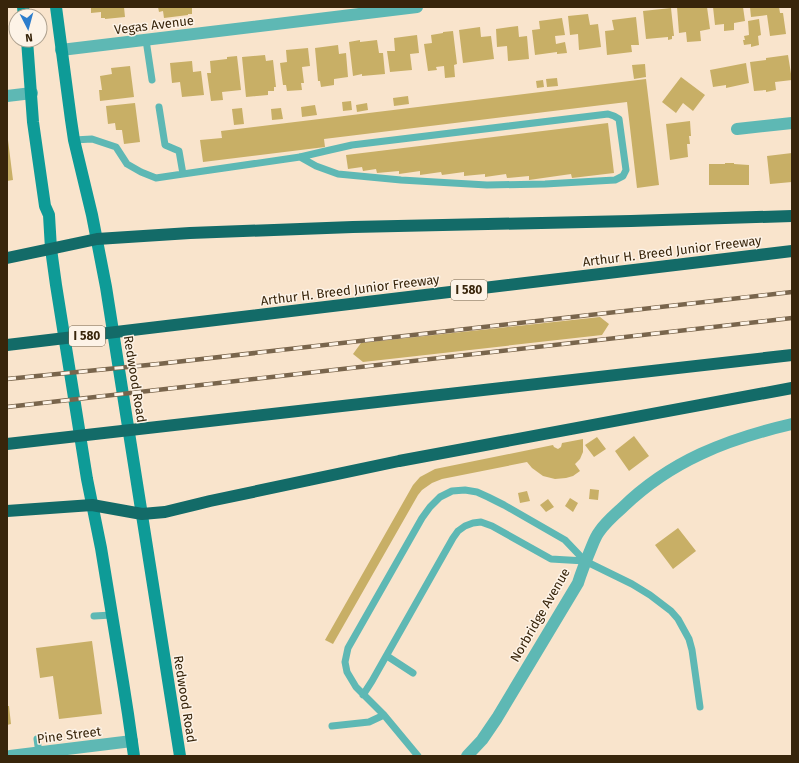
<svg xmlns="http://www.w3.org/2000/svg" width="799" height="763" font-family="'Fira Sans',sans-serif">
<rect width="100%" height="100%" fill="#f9e4cc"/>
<path fill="#c8af66" d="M91 7H124L125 17 105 19V18H101V12L91 13Z
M158 7H192V14H188V15L164 18 163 11 159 12Z
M677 7H707L710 29 700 31 701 41 687 42 686 32 679 33Z
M713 7H743L745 21 734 23V30L724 31V24L715 25Z
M750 7H779L780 13H783L786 34 770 36 767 15 751 17Z
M671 8 674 36H672V39L668 40V37L646 39 643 11Z
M588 14 590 25 598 24 601 47 579 50 578 34 570 35 568 16Z
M636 17 639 45H631L632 52 607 55 605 31 614 30 612 20Z
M562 18 565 35 555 36 556 44 565 42 567 53 557 54V52L535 55 532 30 540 29 539 21Z
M759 19 761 35 758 36 759 45 751 47V44L744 45 743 40H745L744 36 749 35 748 21Z
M518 26 519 37 527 36 529 59 508 61 507 46 497 47 496 29Z
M480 27 481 37 491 36 494 59 463 63 459 30Z
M453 31 457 64 454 65 455 77 445 78 444 66 436 67 437 70 428 71 424 44 432 43 431 35 443 33V32Z
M417 35 419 53 410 54 412 70 390 72 387 51H395L394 38Z
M360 40V42L377 40 379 53H383L385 74 362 76V74L353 76 349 42Z
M338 45 339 54 346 53 348 77 334 79V85L321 87 320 81H318L315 48Z
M308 48 310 66 302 67 304 83H301L302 90 287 91 286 85H283L280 63 287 62 286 50Z
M265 55 266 61 273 60 276 87H274V91H268V95L246 97 242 57Z
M788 55 792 80 775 82 776 90 766 92V90L754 91 750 62 766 60V58Z
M237 56 241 90 222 92 223 100 211 101 207 73H211L210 61 227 59V57Z
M192 61 193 72 201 71 204 95 182 97 180 82 172 83 170 63Z
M746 63 749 83 726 88V85L713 87 710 70Z
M645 64 646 77 634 79 632 65Z
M130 66 134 97 100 101 99 90H102L100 76 112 74 111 68Z
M681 77 705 95 693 111 683 103 676 113 662 102Z
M557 78 558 86 547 87 546 79Z
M646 79 659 185 637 188 627 102 324 139 325 147 203 162 200 140 222 138 221 131Z
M543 80 544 87 537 88 536 81Z
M408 96 409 104 394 106 393 98Z
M351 101 352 110 343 111 342 102Z
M135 103 140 142 124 144 122 130H116L115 123 108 124 106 106Z
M367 103 368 110 357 112 356 105Z
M315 105 317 115 302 117 301 107Z
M242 108 244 124 234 125 232 109Z
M281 108 283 119 272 120 271 109Z
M690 121 691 136H689L690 144H687L688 157 670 160 666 124Z
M608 123 614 173 572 178 571 174 529 180V176L507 178 506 174 485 177V174L464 176V172L442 175 441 172 420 175V171L399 174V171L377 173 376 169 363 171 362 167 348 169 346 155Z
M7 140H8L13 180 7 181Z
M792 153V182L770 184 767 156Z
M725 163H734V164L749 165V185H709V164H725Z
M600 317 609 324 602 335 363 362 353 354 361 343Z
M634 436 649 456 629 471 615 451Z
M597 437 606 449 594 457 585 445Z
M583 439V452L580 459 575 464 580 471 573 476 566 478 555 479 543 476 532 468 527 462 442 479 432 483 422 490 418 495 333 644 325 640 413 485 420 477 435 469 553 445 554 447 558 449 561 447 562 443Z
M590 489 599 490 598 500 589 499Z
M527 491 530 501 520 503 518 493Z
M570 498 578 503 573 512 565 506Z
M548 499 554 507 546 512 540 505Z
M678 528 696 551 673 569 655 545Z
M92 641 102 714 59 719 53 676 40 678 36 648Z
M7 706H9L11 724 7 725Z"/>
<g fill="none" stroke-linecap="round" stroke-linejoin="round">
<path stroke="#5eb8b4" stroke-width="7" d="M146 40 152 80
M74 140 92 139 116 147 127 164 141 172 156 178 183 174 179 151 165 145 159 107
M183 174 300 157 330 150 352 145 608 114 614 116 619 119 626 170 623 176 615 180 545 184 487 185 401 180 338 174 316 166 300 157
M94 616 112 615
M387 656 413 673
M363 695 372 681 453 538 458 531 465 526 473 523 481 522 492 526 551 559 585 561
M332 726 369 722 384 715
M37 739 39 753
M418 756 384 715 356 687 347 672 345 662 348 648 422 518 430 507 440 497 452 491 465 490 477 492 488 497 504 505 565 540 585 561 632 584 650 595 671 611 678 619 689 639 692 650 700 707"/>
<path stroke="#5eb8b4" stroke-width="12" d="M61 50 417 7
M7 96 32 93
M737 129 792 123
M10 756 132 741"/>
<path stroke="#5eb8b4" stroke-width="12" d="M467 756 482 740 497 718 578 583C582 570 587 558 592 546 594 541 596 536 599 532 605 523 614 515 622 508 670 461 727 439 792 424"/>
<path stroke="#0e9b97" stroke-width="12" d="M23 7 24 16
M56 7 71 120 74 140 92 215 106 287 171 699 180 756
M27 40 33 122 45 206 49 215 51 249 56 285 87 479 101 548 123 682 128 714 134 756"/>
<path stroke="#136b68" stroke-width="12" d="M7 258 97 239 190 233 353 227 631 221 792 216
M7 345 792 251
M7 444 792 355
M7 511 92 505 142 514 165 512 210 501 399 461 792 388"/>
<g stroke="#79654c" stroke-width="4.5">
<path id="rail" d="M7 379 158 364 792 292
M7 407 792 318"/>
</g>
<use href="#rail" stroke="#fdf3e7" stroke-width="3" stroke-dasharray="9" stroke-linecap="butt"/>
</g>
<g text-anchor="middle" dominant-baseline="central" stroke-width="3" stroke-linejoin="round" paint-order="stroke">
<g fill="#fdf3e7" stroke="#73634d" stroke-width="1">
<rect x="451" y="280" width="36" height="20" rx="3"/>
<rect x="69" y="326" width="36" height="20" rx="3"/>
</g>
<g font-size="12" font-weight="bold" fill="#38250b">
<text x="469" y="290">I 580</text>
<text x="87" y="336">I 580</text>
</g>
<g font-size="13" fill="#38250b" stroke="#fdf3e7">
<text transform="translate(154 25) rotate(-7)">Vegas Avenue</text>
<text transform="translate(672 251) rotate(-7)">Arthur H. Breed Junior Freeway</text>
<text transform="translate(350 290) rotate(-7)">Arthur H. Breed Junior Freeway</text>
<text transform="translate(135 379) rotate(81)">Redwood Road</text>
<text transform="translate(540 615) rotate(-60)">Norbridge Avenue</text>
<text transform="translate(185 699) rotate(81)">Redwood Road</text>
<text transform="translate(69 735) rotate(-7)">Pine Street</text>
</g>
</g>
<rect width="799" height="763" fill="none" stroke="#38250b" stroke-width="16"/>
<g transform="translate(28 28) rotate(174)"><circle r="19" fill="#fdf3e7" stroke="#aea18f"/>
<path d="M0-3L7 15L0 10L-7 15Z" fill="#2c7dcc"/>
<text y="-6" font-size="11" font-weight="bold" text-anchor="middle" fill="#38250b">N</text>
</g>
</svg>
